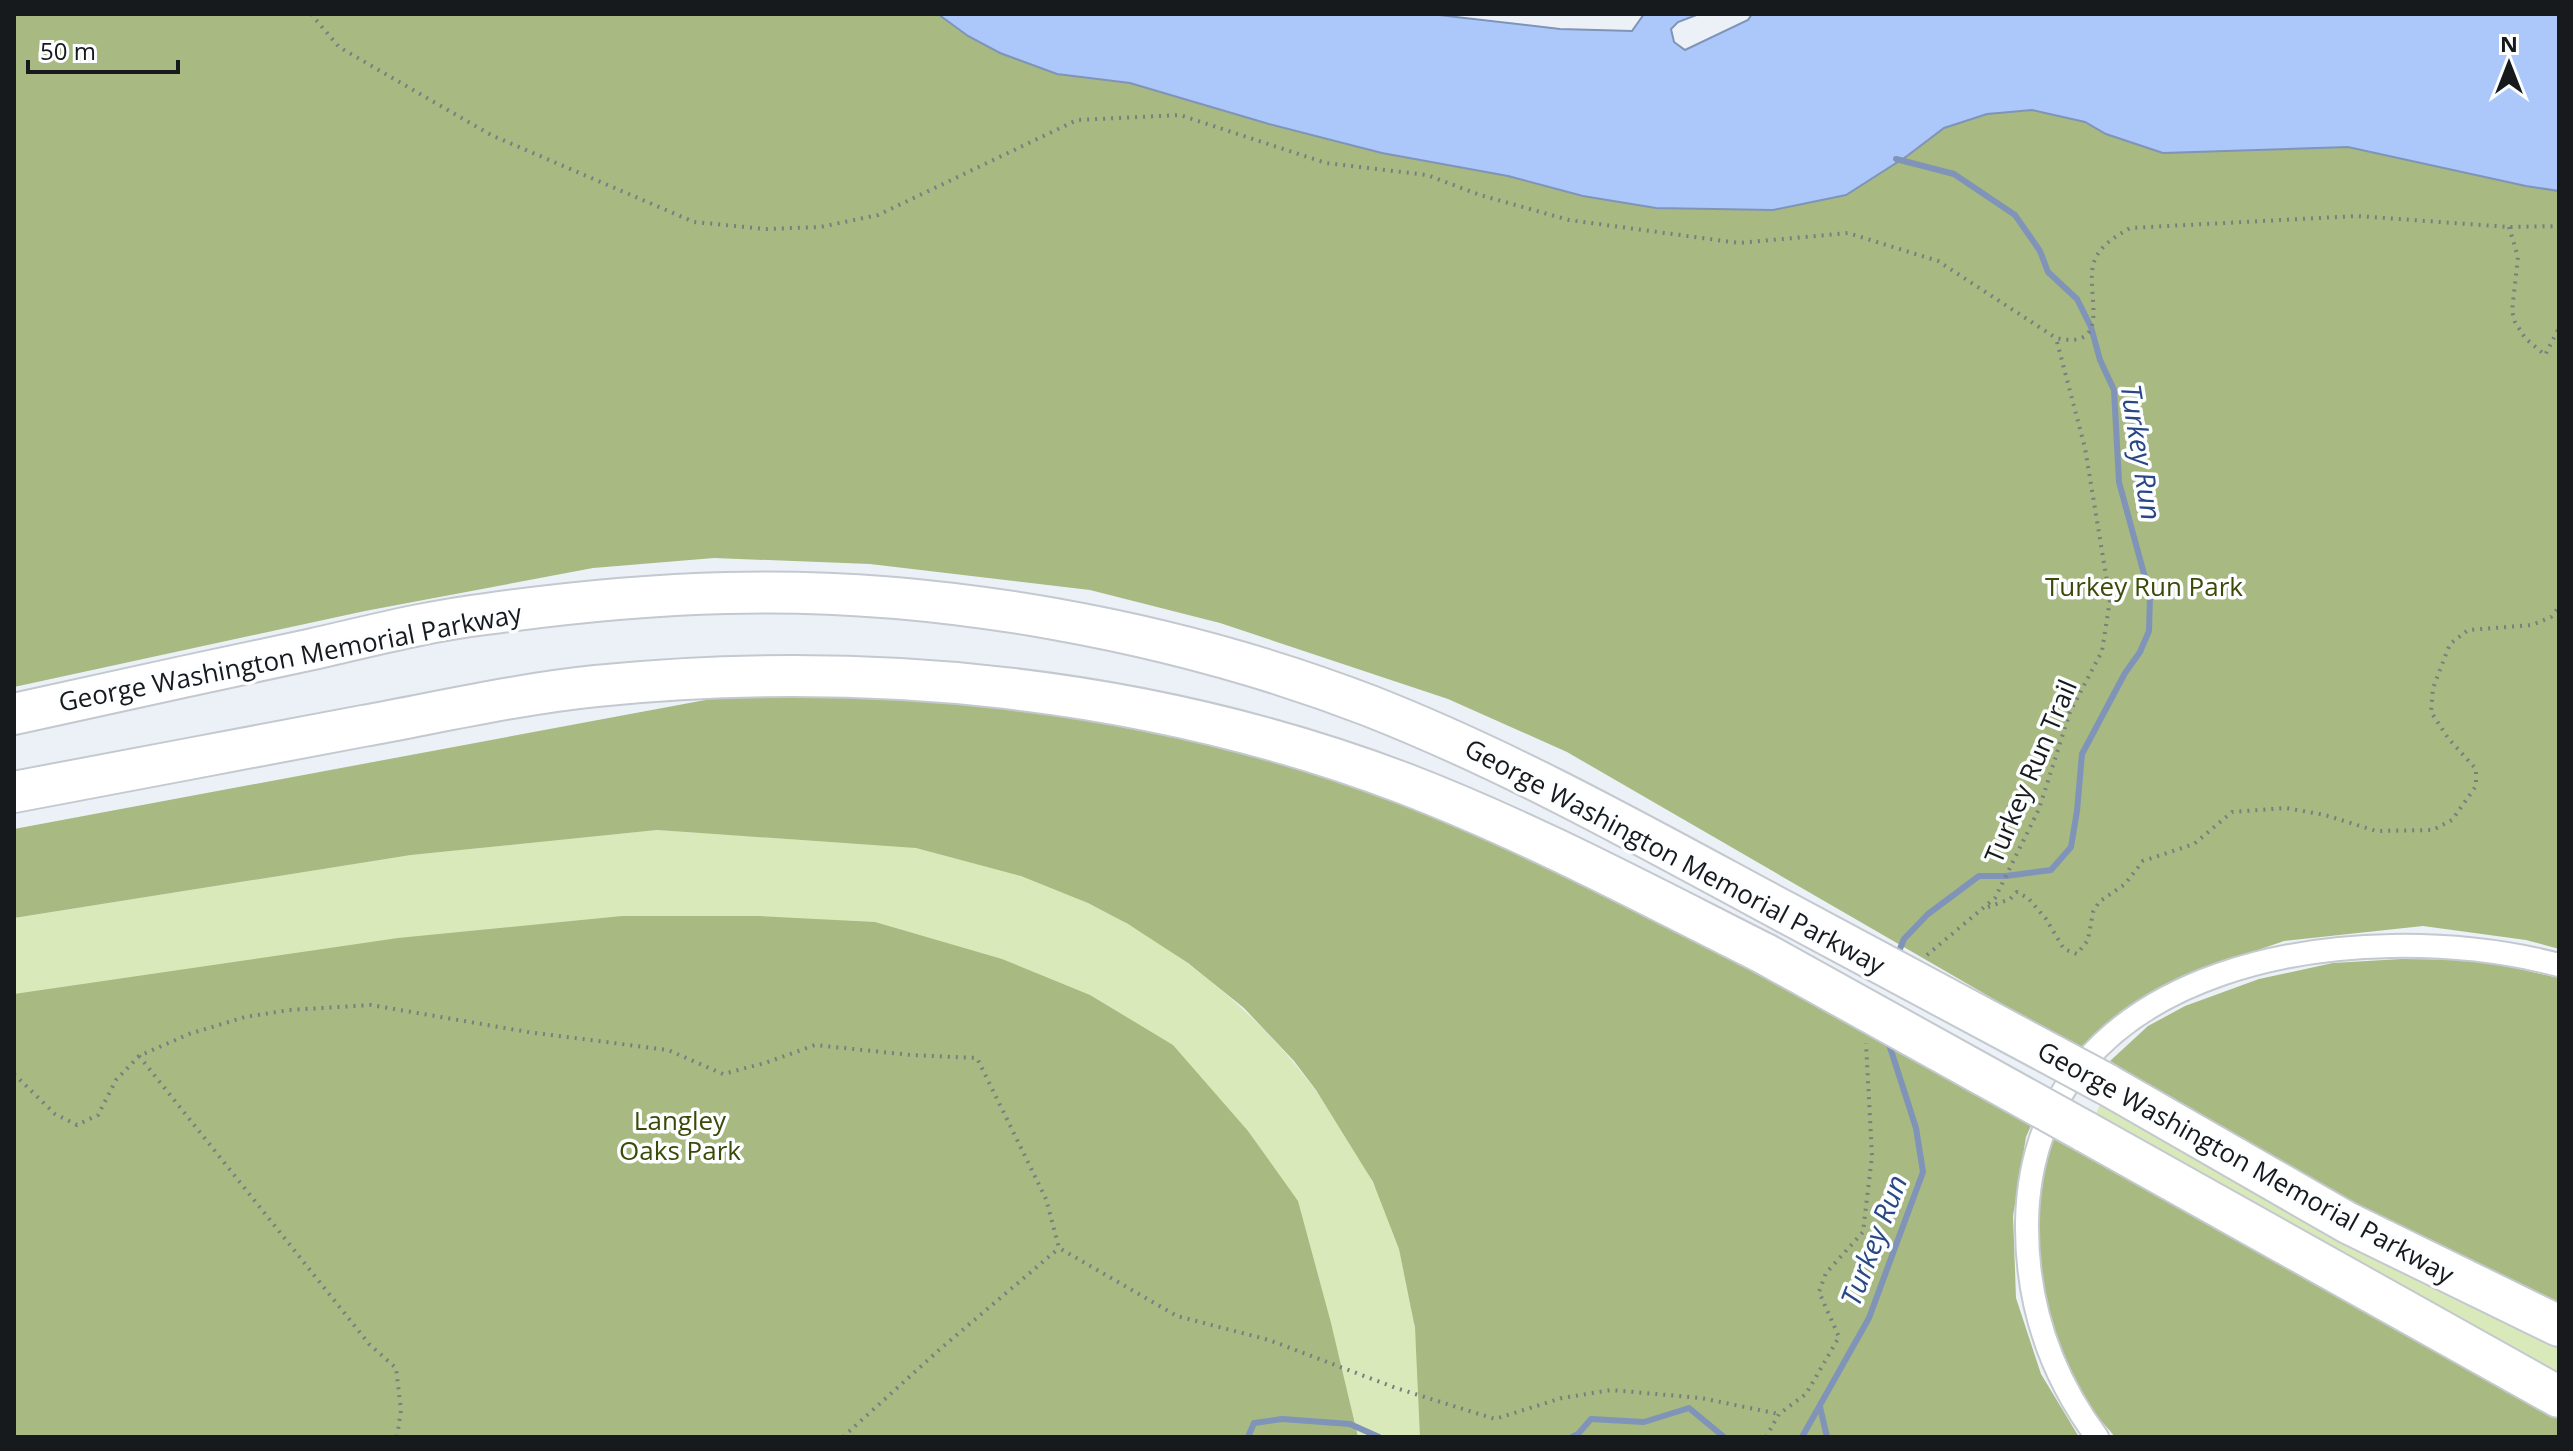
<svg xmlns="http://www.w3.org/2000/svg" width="2573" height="1451" font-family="'Open Sans',sans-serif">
<rect width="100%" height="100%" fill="#ebf1f7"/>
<path fill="#dae9ba" d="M657 830C716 834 774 838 832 842 860 844 890 843 917 848 1089 877 1247 979 1340 1126 1365 1165 1387 1206 1400 1251 1417 1312 1420 1374 1420 1437H14V918L411 855Z
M2101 1102 2559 1336V1385L2092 1123Z"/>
<path fill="#a8b981" d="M14 14H938L968 36 1000 53 1057 74 1130 83 1269 124 1508 176 1583 196 1656 208 1907 156 1944 128 1987 114 2032 110 2085 122 2258 148 2348 147 2526 186 2559 191V949L2526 940 2423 926 2284 941 2183 976 2121 1011 2080 1049 1567 752 1448 699 1220 623 1090 590 870 564 714 558 593 568 365 611 14 687Z
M825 690 1015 702 1243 743 1395 791 1721 951 2033 1121 2026 1137 2013 1216 2016 1298 2041 1374 2079 1437H1420L1415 1328 1399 1249 1373 1182 1316 1090 1294 1061 1244 1008 1188 963 1128 924 1088 903 1021 876 916 848 657 830 411 855 14 918V829L727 696Z
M622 916H758L875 922 1002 959 1090 995 1173 1045 1248 1131 1298 1201 1331 1323 1358 1437H14V994L398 938Z
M2401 959 2480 960 2559 978V1305L2340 1200 2110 1061 2148 1026 2185 1006 2259 979 2333 963Z
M2053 1139 2559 1410V1437H2115C2104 1423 2089 1409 2080 1394 2055 1351 2034 1272 2035 1223 2035 1195 2045 1165 2053 1139Z"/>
<path fill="#acc8fb" stroke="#7f94b8" stroke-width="2" d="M938 14H1430L1560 29 1632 31 1644 14H1699L1678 22 1671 29 1674 42 1685 50 1748 20 1752 14H2559V191L2526 186 2348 147 2163 153 2106 134 2085 122 2032 110 1987 114 1944 128 1907 156 1846 195 1773 210 1656 208 1583 196 1508 176 1382 153 1269 124 1130 83 1057 74 1000 53 968 36Z"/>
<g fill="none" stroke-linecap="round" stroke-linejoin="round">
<path stroke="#7f94b8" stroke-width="6" d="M1896 159 1954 174 2015 215 2040 251 2048 272 2077 299 2091 327 2100 360 2114 390 2119 482 2150 596 2149 631 2140 652 2125 673 2082 754 2077 811 2071 847 2051 870 2006 876H1979L1928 914 1904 939 1897 956
M1820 1407 1827 1437
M1248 1437 1254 1423 1282 1419 1350 1424 1379 1437
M1572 1437 1578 1434 1591 1419 1644 1422 1689 1408 1724 1437
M1802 1437 1869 1318 1923 1172 1916 1128 1888 1041"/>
<g stroke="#c3c9cf" stroke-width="26">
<path id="minor" d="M2097 1437C2050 1374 2026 1301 2027 1222 2032 957 2358 913 2559 965"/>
</g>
<g stroke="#c3c9cf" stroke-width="44">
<path id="motorway" d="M14 714C114 692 213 670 313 649 370 636 428 621 486 614 565 603 645 595 726 593 937 587 1173 630 1370 706 1515 763 1649 839 1785 912
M14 792C130 770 247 748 363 726 440 712 518 694 596 686 868 659 1146 686 1403 783 1528 831 1646 894 1765 954
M2106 1084 2348 1223 2559 1326
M2084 1131 2559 1397"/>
</g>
<path stroke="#7a7e82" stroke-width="4" stroke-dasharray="2 6" stroke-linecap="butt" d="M311 14 339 47 491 135 694 222 766 229 820 227 878 215 1077 120 1180 115 1326 163 1427 175 1480 195 1569 220 1739 243 1848 233 1938 261 2056 338C2115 351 2084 291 2094 262 2100 245 2115 237 2130 228L2357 216 2509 227 2559 226
M2509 227 2518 257 2512 311 2515 322 2525 338 2545 355 2559 328
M1988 907 2010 899 2017 892 2028 898 2046 919 2064 949 2077 954 2088 940 2093 912 2099 902 2125 884 2143 861 2194 844 2232 812 2286 808 2325 815 2376 831 2433 830 2452 820 2476 786V769L2448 738 2431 712 2433 688 2450 644 2468 630 2532 625 2551 617 2559 607
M1927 955 1995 898 2039 809 2070 712 2102 651 2110 600 2085 448 2056 338
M139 1056 369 1344 396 1368 401 1410 397 1437
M14 1074 55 1114 77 1125 98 1115 116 1080 139 1056 189 1034 245 1017 289 1010 371 1005 528 1032 668 1050 723 1074 765 1063 815 1045 911 1055 977 1058 1046 1199 1059 1248 1177 1316 1269 1340 1396 1388 1495 1419 1562 1398 1611 1390 1701 1398 1779 1414
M843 1437 939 1350 1058 1249
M1766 1437 1779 1414 1806 1394 1839 1337 1819 1292 1826 1273 1863 1232 1872 1156 1866 1043"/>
<use href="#minor" stroke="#fff" stroke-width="22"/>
<use href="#motorway" stroke="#fff" stroke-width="40"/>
<g stroke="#c3c9cf" stroke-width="44" stroke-linecap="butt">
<path id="motorway-bridge" d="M1785 912 2106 1084
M1765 954 2084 1131"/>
</g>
<use href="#motorway-bridge" stroke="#fff" stroke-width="40"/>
</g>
<g text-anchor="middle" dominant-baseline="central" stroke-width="7" stroke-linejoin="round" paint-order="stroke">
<g font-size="26" fill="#3c4a08" stroke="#fcfeff">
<text x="2144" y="586">Turkey Run Park</text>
<text x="680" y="1120">Langley<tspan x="680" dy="30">Oaks Park</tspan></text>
</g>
<g font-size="26" fill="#171a1c" stroke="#fcfeff">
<text transform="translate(290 657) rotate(-11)">George Washington Memorial Parkway</text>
<text transform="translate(2030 771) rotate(-67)">Turkey Run Trail</text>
<text transform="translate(1675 856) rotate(28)">George Washington Memorial Parkway</text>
<text transform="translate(2246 1162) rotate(29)">George Washington Memorial Parkway</text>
</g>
<g font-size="28" font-style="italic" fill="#294785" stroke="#fcfeff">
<text transform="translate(2142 452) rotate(81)">Turkey Run</text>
<text transform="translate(1873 1240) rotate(-69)">Turkey Run</text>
</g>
</g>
<rect width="2573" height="1451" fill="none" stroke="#171a1c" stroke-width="32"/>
<g transform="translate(2509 64)" stroke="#fcfeff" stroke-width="6" paint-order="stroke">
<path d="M0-6L14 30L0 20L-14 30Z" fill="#171a1c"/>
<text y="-12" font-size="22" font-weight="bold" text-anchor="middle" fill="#171a1c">N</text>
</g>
<path d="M28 60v12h150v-12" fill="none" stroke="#171a1c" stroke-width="4"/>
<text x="40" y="60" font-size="24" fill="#171a1c" stroke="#fcfeff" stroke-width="6" paint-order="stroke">50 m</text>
</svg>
